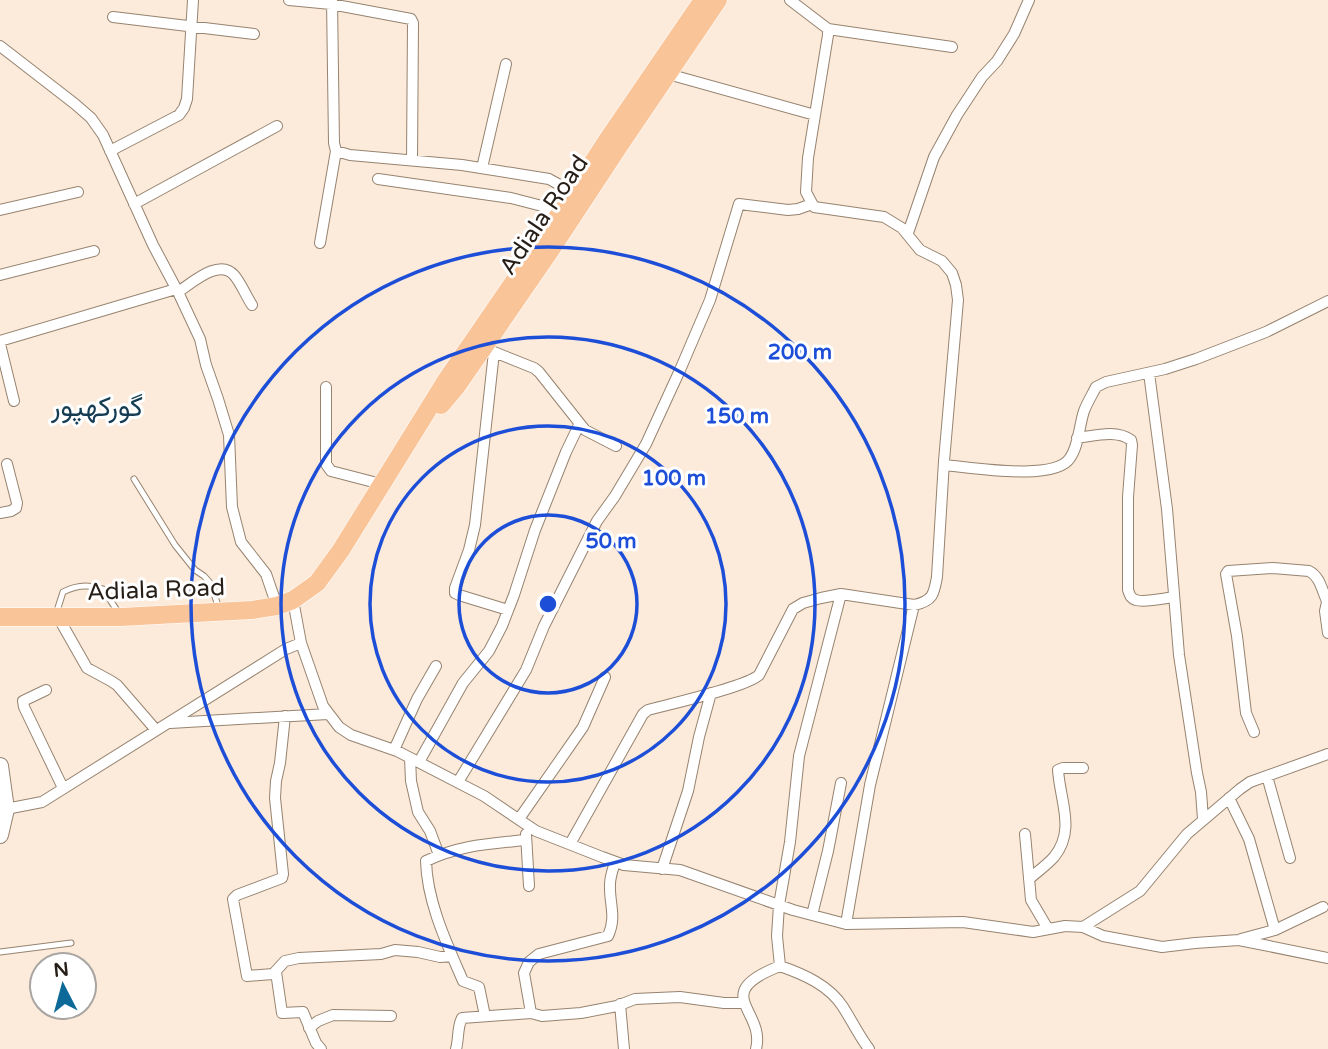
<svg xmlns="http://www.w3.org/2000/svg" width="1328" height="1049" font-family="'Varela Round',Vazirmatn,sans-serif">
<rect width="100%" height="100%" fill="#fcebda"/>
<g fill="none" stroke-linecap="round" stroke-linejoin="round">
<g stroke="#968370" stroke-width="7">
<path id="lane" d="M134 479 175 545 195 570 204 576 211 584 219 609
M56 614 63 592C76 585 89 584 103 589L118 612
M0 952 71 943"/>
</g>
<g stroke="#968370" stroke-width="12">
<path id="street" d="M289 0 331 4 411 19 413 23 412 160
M332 0 334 143 336 151 350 155 462 165 549 179 576 194
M113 17 254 34
M828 29 952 47
M0 46 75 104 91 118 103 135 153 245 178 292 200 339 206 365 218 399 229 435 232 507 241 542 266 574 277 606
M668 74 815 115
M110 151 179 115 184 108 187 99 193 0
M482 168 506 64
M378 179 511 198 542 206 559 214
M134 204 277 126
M0 210 78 192
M908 233 934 157 957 115 982 77 997 61 1014 34 1029 0
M320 243 336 151
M0 275 94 251
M178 292C192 283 219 258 234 275 241 283 246 296 252 305
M0 341 176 289
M0 344 14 401
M489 350 534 368 539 372 585 430 616 446
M494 352 475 525 469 550 455 588V593L459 595 508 610
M1149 373 1167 509 1179 655 1197 773 1201 792 1203 819
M326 387V464L331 471 381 484
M1077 438C1094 436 1116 429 1131 440L1132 445 1128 497V590C1130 595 1130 598 1136 600 1144 603 1165 598 1174 597
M944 465C971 467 1055 482 1070 458 1079 445 1079 426 1084 411 1087 403 1092 395 1096 387L1106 382 1165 369 1196 359 1266 332 1328 301
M0 513 11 511 16 508 17 503 7 464
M293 600 301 643 323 706 339 727 351 735 397 751 484 796 536 831 602 857 624 865 680 870 793 910 846 924 963 922 1033 932 1065 926 1083 927 1140 891 1187 834 1240 789 1250 782 1328 754
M1327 602 1325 611 1328 633
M58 617 87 668 111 681 117 685 156 730
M46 690 23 701 24 707 63 788
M285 716 280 763 276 781 275 798 283 874 282 878 237 895 233 899 247 976 273 974 285 961 299 958 381 954 395 950 418 952 440 957 452 956
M170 723 328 714
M1254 732 1246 713 1237 636 1226 574 1228 571 1273 568 1309 571C1321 577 1322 592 1328 603
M394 750 417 699 436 666
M410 758 411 781 418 812 430 831 439 855
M419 762 463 683 489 651 502 626 514 595 535 530 566 452 579 425
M1267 776 1290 858
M458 782 526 670 544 626 597 521 615 496 646 444 680 370 710 300 739 204 788 210 798 209 812 204
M1229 798 1249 839 1275 930
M6 809 42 802 286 649 301 643
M519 819 583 727 605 677
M526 834 529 886
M1025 834 1031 900 1048 929
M570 844 643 714 648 710C670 704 746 687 759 675L793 609 803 603 821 598 841 594 914 605C933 601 934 594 937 577L944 461 958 300 956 285 952 273 942 261 920 250 902 228 884 217 814 207 806 192 808 158 828 35V29L790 0
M662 869 688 791 699 737 711 693
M1029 879C1037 872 1047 865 1054 857 1076 830 1060 801 1058 770L1063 768H1083
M812 915 828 851 841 783
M846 924 870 785 914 605
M1083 927 1103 936 1162 947 1195 943 1239 940 1328 958
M1241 939 1275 930 1323 907
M780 966C803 974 829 985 843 1007 852 1021 859 1036 869 1049
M276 972 282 1013 303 1012 316 1043 321 1049
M620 1004 624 1049
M531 1013 524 973 529 962 539 954 608 936C617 916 609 904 610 884 610 877 613 869 615 862
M485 1016 479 987 463 981C447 944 427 902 426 861 460 845 488 844 525 840
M309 1028 318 1021 333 1015 391 1016
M456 1049C459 1039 457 1027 462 1018L531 1013 542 1016 581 1013 617 1006 635 999 680 997 724 1003H744
M756 1049C766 1010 708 994 780 966L777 936 779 905 790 842 799 756 841 594"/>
</g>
<g stroke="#968370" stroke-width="18">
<path id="secondary" d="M0 766 6 809 0 835"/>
</g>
<g stroke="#fff" stroke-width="19">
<path id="primary" d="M441 405 457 386 552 248 619 146 718 0
M0 617H121L252 610 277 606 293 600 317 583 341 550 447 379 542 241 608 139 703 0"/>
</g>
<use href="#lane" stroke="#fff" stroke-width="5"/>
<use href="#street" stroke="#fff" stroke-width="10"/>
<use href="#secondary" stroke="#fff" stroke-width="16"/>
<use href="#primary" stroke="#fac499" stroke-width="18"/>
</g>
<g fill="none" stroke="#1d4ed8" stroke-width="3.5">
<circle cx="548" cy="604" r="89"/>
<circle cx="548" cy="604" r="178"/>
<circle cx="548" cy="604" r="267"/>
<circle cx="548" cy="604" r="357"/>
</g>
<g text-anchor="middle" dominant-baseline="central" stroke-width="6" stroke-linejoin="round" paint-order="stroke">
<g font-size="24" fill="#261e17" stroke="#fff">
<text transform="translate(544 215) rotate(-56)">Adiala Road</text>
<text transform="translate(156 590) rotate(-2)">Adiala Road</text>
</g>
<g font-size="28" fill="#153c53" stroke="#fff">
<text x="97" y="407">گورکھپور</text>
</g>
</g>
<circle cx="548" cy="604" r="10" fill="#1d4ed8" stroke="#fff" stroke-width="3.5"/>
<g font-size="21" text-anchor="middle" font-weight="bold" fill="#1d4ed8" stroke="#fff" stroke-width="6" stroke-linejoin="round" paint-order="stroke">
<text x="800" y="359">200 m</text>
<text x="737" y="423">150 m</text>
<text x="674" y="485">100 m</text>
<text x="611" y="548">50 m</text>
</g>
<g transform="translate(63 986) rotate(354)"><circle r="33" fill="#ffffff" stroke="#a8a5a2" stroke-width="2"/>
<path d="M0-5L12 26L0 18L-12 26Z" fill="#0c6998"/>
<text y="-10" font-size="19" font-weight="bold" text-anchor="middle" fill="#261e17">N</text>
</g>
</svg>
